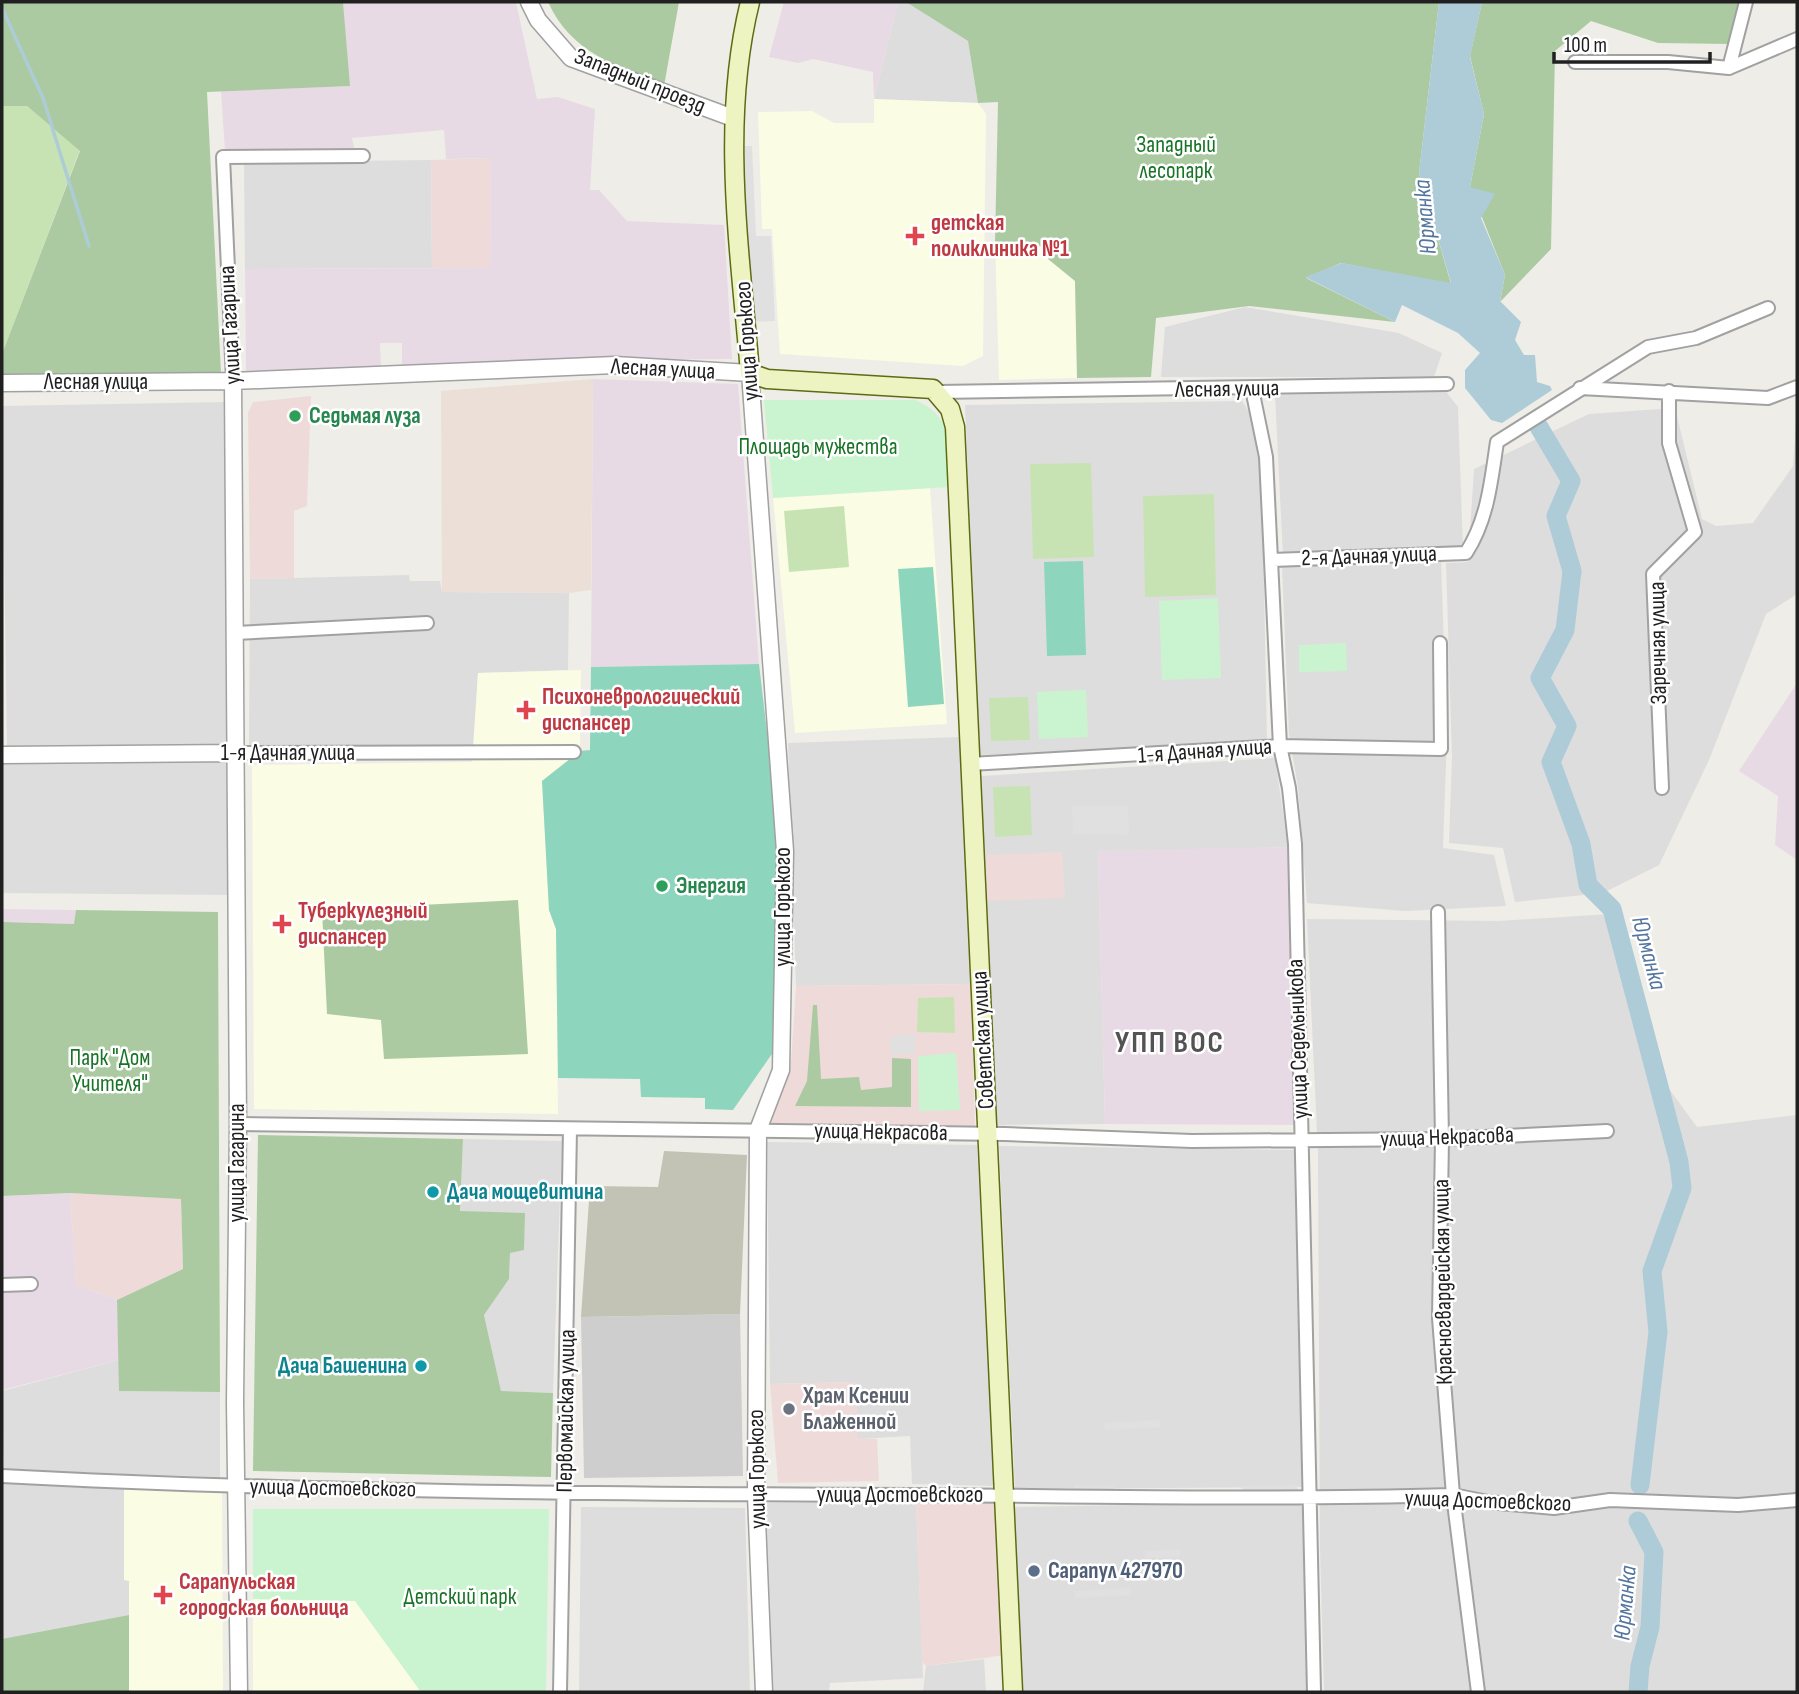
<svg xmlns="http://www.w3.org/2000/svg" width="1799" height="1694" font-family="'Sofia Sans Condensed',sans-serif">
<rect width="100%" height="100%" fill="#efede7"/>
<path fill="#dedddd" d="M898 2H906L968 41 978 103 874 99Z
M431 160 432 268 245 269 244 162Z
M1245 307 1399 333 1442 353 1434 377H1161L1165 327Z
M1445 390 1458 407 1463 548 1283 556 1275 395Z
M1242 401 1261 430 1267 741 980 755 965 405Z
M225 402 228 746 7 749 2 406Z
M1675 408 1702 519 1716 526 1753 523 1793 466 1797 408V594L1766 614 1709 760 1659 865 1603 893 1515 902 1503 848 1449 843 1452 757 1446 563 1468 562 1474 469 1589 414Z
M1441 560 1447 737 1443 848 1494 855 1506 906 1405 911 1307 903 1298 787 1289 735 1282 567Z
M409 575 410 581H440L442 592 569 593 568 670 478 673 474 748 249 747 250 579Z
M960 737 971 984 796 986 788 743Z
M1275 758 1288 847 1098 852 1105 1124 996 1125 981 776Z
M2 762H228L229 895 2 893Z
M1610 914 1650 1063 1697 1127 1797 1115V1692H1324L1320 1548 1318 1153 1307 919 1498 921Z
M463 1139 562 1141 553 1393 501 1391 484 1315 509 1279 510 1253 460 1211Z
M767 1142 977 1145 994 1486 912 1484 910 1436 857 1439 856 1382 770 1384Z
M999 1146 1295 1150 1302 1487 1015 1489Z
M119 1360 120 1391 220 1392V1477L4 1470 2 1391Z
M2 1482 124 1489V1580H129V1615L2 1640Z
M916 1502 923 1678 830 1683 829 1692H772L765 1503Z
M1302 1502 1307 1692H1023L1012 1507Z
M581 1507 745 1508 750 1692H579Z
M984 1659 986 1692H923L926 1666Z"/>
<path fill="#eedbd9" d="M491 158 490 268H432L431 160Z
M311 396 307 506 294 511V578L250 579 248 413 253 402Z
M1062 852 1065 898 986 901 984 855Z
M971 984 975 1126 771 1123 791 1063 796 986Z
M70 1193 181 1199 183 1269 117 1300 76 1285Z
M857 1382V1438L877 1439 879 1481 778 1483 770 1384Z
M997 1500 1005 1655 926 1666 922 1662 916 1502Z"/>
<path fill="#e8dae4" d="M343 2H516L537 99 558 97 595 109 590 190H599L627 221 724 225 732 359 561 360 402 366V343H380L381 368 246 371 245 269 490 268 491 158 446 159 444 130 352 138 354 148 225 151 221 91 349 86Z
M784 2H898L874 99 873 72 813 59 798 63 769 57Z
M593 379 738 384 759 664 591 667Z
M1797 683V860L1775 845 1778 796 1739 771Z
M1288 847 1297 1125 1105 1124 1098 851Z
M2 909 76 910 75 924 2 922Z
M70 1193 76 1285 117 1300 119 1360 2 1390V1196Z"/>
<path fill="#fafce4" d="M874 99 978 103 986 114 983 356 963 366 780 354 772 229H762L758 112 812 111 834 123H874Z
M995 243 1048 247 1049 259 1075 281 1077 378 999 380Z
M930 488 947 724 795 733 773 498Z
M581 670 580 751 542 781 549 910 556 929 558 1114 254 1109 252 765 472 762 478 673Z
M222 1487 223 1692H129V1581L124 1580V1489Z
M253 1599 355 1601 421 1692H253Z"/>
<path fill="#cecece" d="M740 1314 743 1476 584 1478 581 1317Z"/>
<path fill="#ebdfd8" d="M593 379 591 590 569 593 442 592 441 391Z"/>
<path fill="#c2c3b4" d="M664 1151 747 1155 740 1314 581 1317 590 1186 658 1187Z"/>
<path fill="#c8e3b3" d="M2 106H27L80 150 2 354Z
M1091 463 1094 557 1033 559 1030 464Z
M1214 494 1216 595 1145 597 1143 496Z
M844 506 849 567 789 572 784 511Z
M1028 697 1030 740 991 741 989 698Z
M1030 786 1032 835 995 837 993 787Z
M954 997 955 1033 917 1032 918 998Z"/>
<path fill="#abcaa1" d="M2 2H343L350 86 207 92 221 373 2 374V354L80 151 27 106H2Z
M548 2H679L664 86C615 64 572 54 548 2Z
M906 2H1439L1419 173 1451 284 1341 263 1306 278 1395 322 1249 306 1156 318 1151 377 1077 378 1075 281 1048 259V247L995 243 998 102 978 103 968 41Z
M1482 2H1743L1732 44 1658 43 1591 21 1555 51 1551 249 1500 302 1505 275 1470 187 1484 114 1470 56Z
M518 900 528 1054 384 1059 381 1020 327 1014 322 910Z
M76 910 218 912 220 1392 119 1391 117 1300 183 1269 181 1199 70 1193 2 1196V922L74 924Z
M813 1005H817L821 1079 859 1077 861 1090 892 1087V1058L911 1059V1107L795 1106 807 1081Z
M258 1135 463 1139 460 1211 525 1213 524 1250 510 1253 509 1279 484 1315 501 1391 553 1393 551 1477 253 1471Z
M129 1615V1692H2V1639Z"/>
<path fill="#caf4cf" d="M764 400H915C957 418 948 448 949 487L773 498Z
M1218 598 1221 678 1162 680 1159 601Z
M1346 643 1347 671 1299 672V645Z
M1086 690 1088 737 1039 739 1037 692Z
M956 1053 960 1110 919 1111 918 1056Z
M253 1509H549L546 1692H421L355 1601 253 1599Z"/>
<path fill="#8ed5be" d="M1083 561 1086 655 1047 656 1044 562Z
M933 567 944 704 908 707 898 569Z
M759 664 776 809V1048L733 1110 705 1109V1098L641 1097 640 1079 558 1078 556 929 549 910 542 781 580 751 590 750 591 667Z"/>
<path fill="#e0e0e0" d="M743 146H752L756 236H771L775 321 751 322Z
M1072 806H1128L1129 835 1073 834Z
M915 1034V1054H891L890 1037Z
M1160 1420 1161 1427 1105 1430 1104 1423Z
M1074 1485 1114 1486V1493H1074Z
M1297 1485 1298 1492 1242 1493V1486Z
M1180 1549V1557L1145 1558V1551Z
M1131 1588V1595L1075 1598V1591Z"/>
<path fill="#adccd8" d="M1439 2H1482L1470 57 1484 114 1470 187 1495 194 1481 218 1505 275 1500 301 1521 322 1515 340 1524 355H1535L1537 382 1550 386 1552 390 1502 423 1491 420 1465 388V370L1480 353 1458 333 1402 305 1395 322 1305 277 1342 263 1451 283 1419 173Z"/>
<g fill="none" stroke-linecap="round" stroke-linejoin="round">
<path stroke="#adccd8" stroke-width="3.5" d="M2 8 43 98 89 246"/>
<path stroke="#adccd8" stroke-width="19" d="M1539 427 1571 481 1556 516 1572 571 1565 630 1540 678 1567 726 1551 762 1581 844 1588 885 1612 909 1679 1162 1682 1188 1652 1271 1658 1332 1640 1485
M1638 1692 1640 1666 1650 1627 1654 1552 1638 1521"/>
<g stroke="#a1a1a1" stroke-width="16">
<path id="minor" d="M1575 62H1668L1729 68 1797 39
M1729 68 1746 2
M233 381 223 157 363 156
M1580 388 1768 398 1797 387
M1252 389 1266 457 1280 746 1289 788 1295 844 1314 1692
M938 392 1447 384
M1272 560 1466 553C1488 519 1491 481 1497 442L1648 347 1696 338 1768 308
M235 633 427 623
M236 753 574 752
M970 764 1280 746 1441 749 1440 643
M1662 788 1653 574 1695 532 1669 443V391
M1438 912 1442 1139 1439 1318 1453 1495 1478 1692
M238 1124 1005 1134 1192 1141 1442 1139 1607 1131
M2 1285 31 1284
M2 1476C305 1492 610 1494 914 1495 1094 1496 1273 1500 1453 1495L1488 1502 1554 1508 1610 1500 1738 1505 1797 1500
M560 1692 570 1129"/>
</g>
<g stroke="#a1a1a1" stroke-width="19">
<path id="tertiary" d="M529 2 538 20 571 58 733 118
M233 381 238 1124 235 1402 239 1692
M2 383 233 381 615 365 750 373 785 851 781 1070 758 1130 756 1495 764 1692
M2 755 236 753"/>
</g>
<g stroke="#5d6c12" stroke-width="21">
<path id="secondary" d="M750 2C720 123 740 250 750 373L767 379 933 389 950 409 955 427 1013 1692"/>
</g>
<use href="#minor" stroke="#fff" stroke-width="12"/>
<use href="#tertiary" stroke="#fff" stroke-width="16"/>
<use href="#secondary" stroke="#eef3c2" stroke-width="18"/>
</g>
<g fill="#e0444e" stroke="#fff" stroke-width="2.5">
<path d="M911.5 225.5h7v7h7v7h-7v7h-7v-7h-7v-7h7z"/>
<path d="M522.5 699.5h7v7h7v7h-7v7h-7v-7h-7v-7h7z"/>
<path d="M278.5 913.5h7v7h7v7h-7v7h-7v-7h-7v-7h7z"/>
<path d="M159.5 1584.5h7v7h7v7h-7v7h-7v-7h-7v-7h7z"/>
</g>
<g fill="#2e9e5b" stroke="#fff" stroke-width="2.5">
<circle cx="295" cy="416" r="7"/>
<circle cx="662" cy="886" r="7"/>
</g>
<g fill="#0f9aa8" stroke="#fff" stroke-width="2.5">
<circle cx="433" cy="1192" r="7"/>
<circle cx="421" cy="1366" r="7"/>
</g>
<circle fill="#6b7280" stroke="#fff" stroke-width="2.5" cx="789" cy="1409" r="7"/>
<circle fill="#5c6f8a" stroke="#fff" stroke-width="2.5" cx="1034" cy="1571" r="7"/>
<g text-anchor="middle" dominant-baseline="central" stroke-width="5" stroke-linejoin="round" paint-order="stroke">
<g font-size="23" fill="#202020" stroke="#fff">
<text transform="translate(640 81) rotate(22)">Западный проезд</text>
<text transform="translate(230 325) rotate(-93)">улица Гагарина</text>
<text transform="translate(747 341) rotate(-94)">улица Горького</text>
<text transform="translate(663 369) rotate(3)">Лесная улица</text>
<text x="96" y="382">Лесная улица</text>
<text transform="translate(1227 389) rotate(-1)">Лесная улица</text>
<text transform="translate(1369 556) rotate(-2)">2-я Дачная улица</text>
<text transform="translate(1658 643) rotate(-91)">Заречная улица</text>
<text transform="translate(1205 751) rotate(-4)">1-я Дачная улица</text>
<text x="288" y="753">1-я Дачная улица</text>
<text transform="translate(783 907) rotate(-90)">улица Горького</text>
<text transform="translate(1298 1039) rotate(-92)">улица Седельникова</text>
<text transform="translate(983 1040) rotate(-93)">Советская улица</text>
<text transform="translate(881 1132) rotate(1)">улица Некрасова</text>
<text transform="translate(1447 1137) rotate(-2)">улица Некрасова</text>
<text transform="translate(237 1163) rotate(-90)">улица Гагарина</text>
<text transform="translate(1443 1282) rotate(-91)">Красногвардейская улица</text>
<text transform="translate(566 1411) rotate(-89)">Первомайская улица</text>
<text transform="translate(757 1469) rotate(-91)">улица Горького</text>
<text transform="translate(333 1488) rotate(1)">улица Достоевского</text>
<text x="900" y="1495">улица Достоевского</text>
<text transform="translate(1488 1501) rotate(2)">улица Достоевского</text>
</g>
<g font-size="23" fill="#187325" stroke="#fff">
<text x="1176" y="145">Западный<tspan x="1176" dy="26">лесопарк</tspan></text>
<text x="818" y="447">Площадь мужества</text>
<text x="110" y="1058">Парк "Дом<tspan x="110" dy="26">Учителя"</tspan></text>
<text x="460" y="1597">Детский парк</text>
</g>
<g font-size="23" font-weight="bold" fill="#be3a42" stroke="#fff" text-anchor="start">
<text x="931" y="223">детская<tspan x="931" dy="26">поликлиника №1</tspan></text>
<text x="542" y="697">Психоневрологический<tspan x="542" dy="26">диспансер</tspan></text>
<text x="298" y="911">Туберкулезный<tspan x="298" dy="26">диспансер</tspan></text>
<text x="179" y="1582">Сарапульская<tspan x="179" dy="26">городская больница</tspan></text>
</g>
<g font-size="23" font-weight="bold" fill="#27864d" stroke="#fff" text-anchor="start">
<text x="309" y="416">Седьмая луза</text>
<text x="676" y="886">Энергия</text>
</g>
<g font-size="23" font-weight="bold" fill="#0d838f" stroke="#fff" text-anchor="start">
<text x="447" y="1192">Дача мощевитина</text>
<text x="407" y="1366" text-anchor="end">Дача Башенина</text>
</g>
<g font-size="23" font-weight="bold" fill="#5b616d" stroke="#fff" text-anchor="start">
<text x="803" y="1396">Храм Ксении<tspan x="803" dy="26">Блаженной</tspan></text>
</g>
<g font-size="23" font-weight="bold" fill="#4e5e75" stroke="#fff" text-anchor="start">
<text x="1048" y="1571">Сарапул 427970</text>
</g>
<g font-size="24" font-style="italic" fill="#53759e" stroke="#fff">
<text transform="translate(1425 217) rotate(-95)">Юрманка</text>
<text transform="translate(1649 953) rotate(75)">Юрманка</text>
<text transform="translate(1625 1603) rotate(-85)">Юрманка</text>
</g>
<g font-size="30" font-weight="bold" letter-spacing="2" fill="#535353" stroke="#fff">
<text x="1170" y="1043">УПП ВОС</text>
</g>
</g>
<rect width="1799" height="1694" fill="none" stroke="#202020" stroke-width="7"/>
<path d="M1554 52v10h156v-10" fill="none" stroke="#202020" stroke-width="3.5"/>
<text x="1564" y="52" font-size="21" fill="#202020" stroke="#ffffff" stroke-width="5" paint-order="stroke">100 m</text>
</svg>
